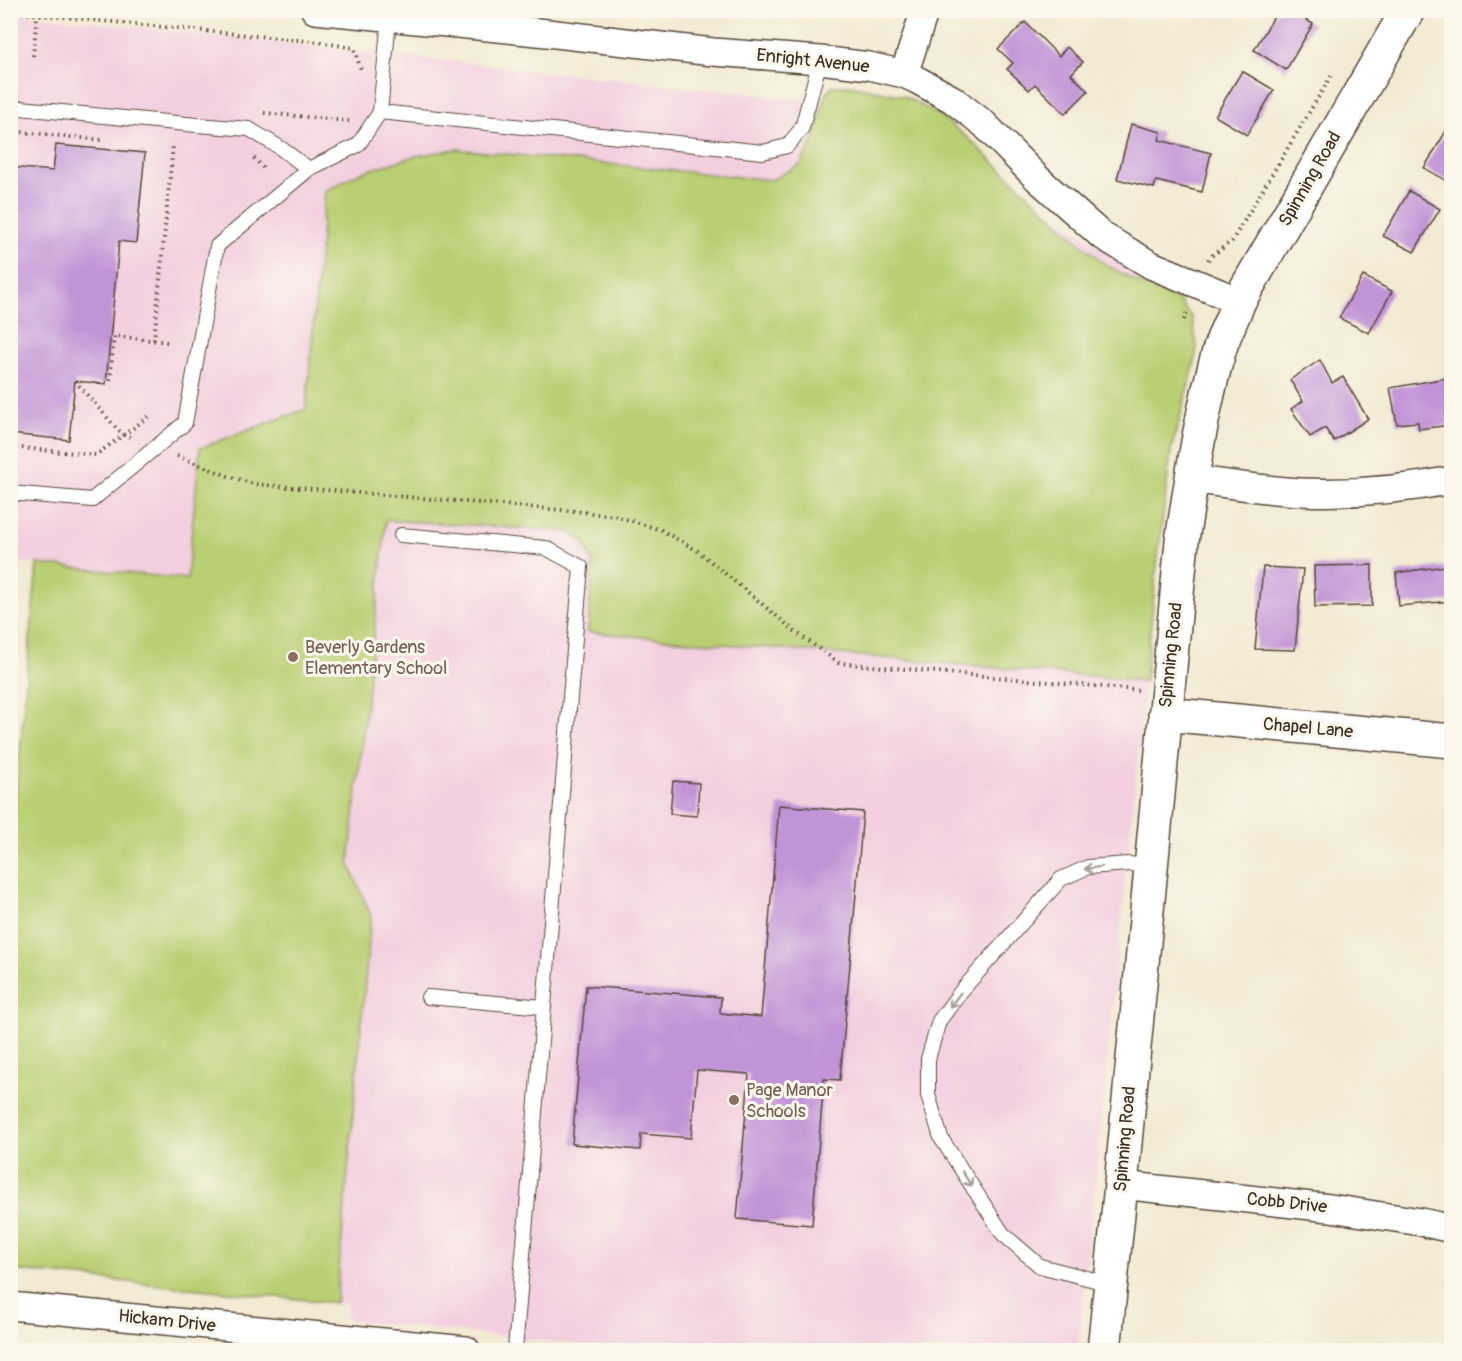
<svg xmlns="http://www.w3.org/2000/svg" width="1462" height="1361" font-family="Pangolin,sans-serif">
<rect width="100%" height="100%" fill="#fbf7ec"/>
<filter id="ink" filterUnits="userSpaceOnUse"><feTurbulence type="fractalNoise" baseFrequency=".0167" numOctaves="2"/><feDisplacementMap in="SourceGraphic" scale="12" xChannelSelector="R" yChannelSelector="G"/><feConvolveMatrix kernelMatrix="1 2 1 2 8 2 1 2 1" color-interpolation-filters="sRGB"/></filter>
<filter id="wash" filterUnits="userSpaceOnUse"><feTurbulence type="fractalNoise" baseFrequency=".008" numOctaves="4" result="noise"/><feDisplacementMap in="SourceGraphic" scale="24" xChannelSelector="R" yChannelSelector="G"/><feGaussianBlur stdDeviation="1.35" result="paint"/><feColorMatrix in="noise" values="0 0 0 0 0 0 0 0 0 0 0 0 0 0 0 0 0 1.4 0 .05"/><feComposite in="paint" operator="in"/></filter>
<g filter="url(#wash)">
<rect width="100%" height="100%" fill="#f3ead3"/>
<path fill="#f3cfdf" d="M11 13 898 110 1179 300 1192 318 1197 346 1171 451 1158 556 1078 1350H633L346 1320 347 1304 11 1270 10 858 37 564 10 561Z"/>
<path fill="#bacf73" stroke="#7a7c48" stroke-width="1.5" d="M849 85 904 96 936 113 968 138 1078 241 1106 265 1141 284 1179 300 1192 318 1197 346 1195 361 1171 451 1158 556 1145 681 588 632 593 563 584 542 567 531 386 520 349 863 371 917 336 1303 11 1270 10 858 37 564 187 579 200 448 306 409 325 191 359 173 416 156 456 149 771 180 800 165 815 137 825 96 832 86Z"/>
<g id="blocks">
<path fill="#c193d7" d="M1278 10H1290L1313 24 1286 70 1254 50Z
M1025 22 1059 56 1067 47 1083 62 1071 74 1088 91 1065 114 1035 84 1029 90 1007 69 1013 63 998 49Z
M1242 71 1274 90 1247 135 1215 116Z
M1131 124 1161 132 1159 140 1211 153 1202 192 1156 181 1154 188 1117 179Z
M1449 126 1452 128V184L1424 168Z
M56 145 145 153 136 243 119 241 106 384 75 381 69 440 10 434V167L53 171Z
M1409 191 1440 209 1414 252 1383 236Z
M1363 276 1392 291 1369 333 1339 318Z
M1320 360 1332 383 1343 377 1368 419 1334 441 1325 428 1310 437 1291 409 1303 401 1290 380Z
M1452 377V415H1449L1451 425 1419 429 1418 422 1397 424 1390 388Z
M1372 565V606L1315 607 1314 566Z
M1445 566 1451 601 1399 606 1396 573Z
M1263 567 1303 569 1295 650 1255 649Z
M673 781 699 783 697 816 670 814Z
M779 805 863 812 840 1080 824 1079 812 1225 737 1219 749 1074 697 1070 691 1138 641 1134 640 1150 572 1144 586 986 721 997 720 1013 761 1017Z"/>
</g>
</g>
<g filter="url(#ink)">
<use href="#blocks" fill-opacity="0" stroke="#574739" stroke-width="1.5"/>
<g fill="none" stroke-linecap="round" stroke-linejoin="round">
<g stroke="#574739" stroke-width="16">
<path id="lane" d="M10 107 197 125 249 129 279 147 309 169 358 145 380 112 389 19
M380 112 763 152 787 146 802 128 820 60
M10 493 92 500 185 423 217 246 309 169
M401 535 546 548 581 567 515 1350
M428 997 544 1007
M1110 1284 1040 1266 1003 1234 941 1138 928 1095V1059L939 1021 962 990 1061 879 1088 867 1128 864 1151 866"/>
</g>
<g stroke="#574739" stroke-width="30">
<path id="street" d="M315 10 547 33 713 52 820 60 869 66 904 74 917 80 952 99 984 124 1037 178 1101 235 1151 265 1239 301
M904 74 925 10
M1191 479C1228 484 1264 490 1301 492 1351 494 1402 490 1452 480
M1121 1185 1330 1208 1421 1222 1452 1229
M10 1306 466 1350"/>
</g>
<g stroke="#574739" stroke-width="36">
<path id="secondary" d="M1165 714 1452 741
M1104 1350 1121 1185 1182 541C1192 477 1201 411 1220 348 1225 332 1233 317 1239 301L1408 10"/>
</g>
<path stroke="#574739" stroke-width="4" stroke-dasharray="1.5 4.5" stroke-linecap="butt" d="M10 12 319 42 354 48 361 70
M33 56 37 15
M264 113 349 121
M10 131 103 140
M254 158 266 171
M1208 260 1210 257 1232 241 1331 76
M1184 320 1188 309
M154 340 173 145
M110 380 114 336 168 342
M75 381 118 430 124 435 134 439
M10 447 96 455 151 415
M177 456 228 476 254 484 574 511 616 516 661 530 698 551 797 633 839 663 1138 690"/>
<use href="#lane" stroke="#fff" stroke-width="14"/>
<use href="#street" stroke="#fff" stroke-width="27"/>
<use href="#secondary" stroke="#fff" stroke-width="33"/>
</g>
<defs><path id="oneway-shaft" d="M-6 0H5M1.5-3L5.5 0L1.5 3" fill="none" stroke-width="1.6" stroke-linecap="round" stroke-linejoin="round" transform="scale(1.5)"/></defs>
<g stroke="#a79f9a">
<use href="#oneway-shaft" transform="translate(1093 868) rotate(171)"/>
<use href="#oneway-shaft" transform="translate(955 1000) rotate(127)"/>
<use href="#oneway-shaft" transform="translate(967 1179) rotate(57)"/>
</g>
</g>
<g fill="#8d6e63" stroke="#fbf7ec" stroke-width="2">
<circle cx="293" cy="657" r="6"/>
<circle cx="734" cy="1100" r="6"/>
</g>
<g text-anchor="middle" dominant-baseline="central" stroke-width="6" stroke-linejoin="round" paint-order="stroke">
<g font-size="18" fill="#3b2a1e" stroke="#fbf7ec">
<text transform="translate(813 61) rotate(6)">Enright Avenue</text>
<text transform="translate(1310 179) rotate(-60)">Spinning Road</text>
<text transform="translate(1171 655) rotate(-84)">Spinning Road</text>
<text transform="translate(1308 728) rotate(5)">Chapel Lane</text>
<text transform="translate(1125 1139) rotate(-85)">Spinning Road</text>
<text transform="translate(1287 1203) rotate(6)">Cobb Drive</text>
<text transform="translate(167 1321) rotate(6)">Hickam Drive</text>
</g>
<g font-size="18" fill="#785e54" stroke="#fbf7ec" text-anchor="start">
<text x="305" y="647">Beverly Gardens<tspan x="305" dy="21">Elementary School</tspan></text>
<text x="746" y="1090">Page Manor<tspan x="746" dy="21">Schools</tspan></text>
</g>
</g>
<rect width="1462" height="1361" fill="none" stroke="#fbf7ec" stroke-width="36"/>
</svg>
